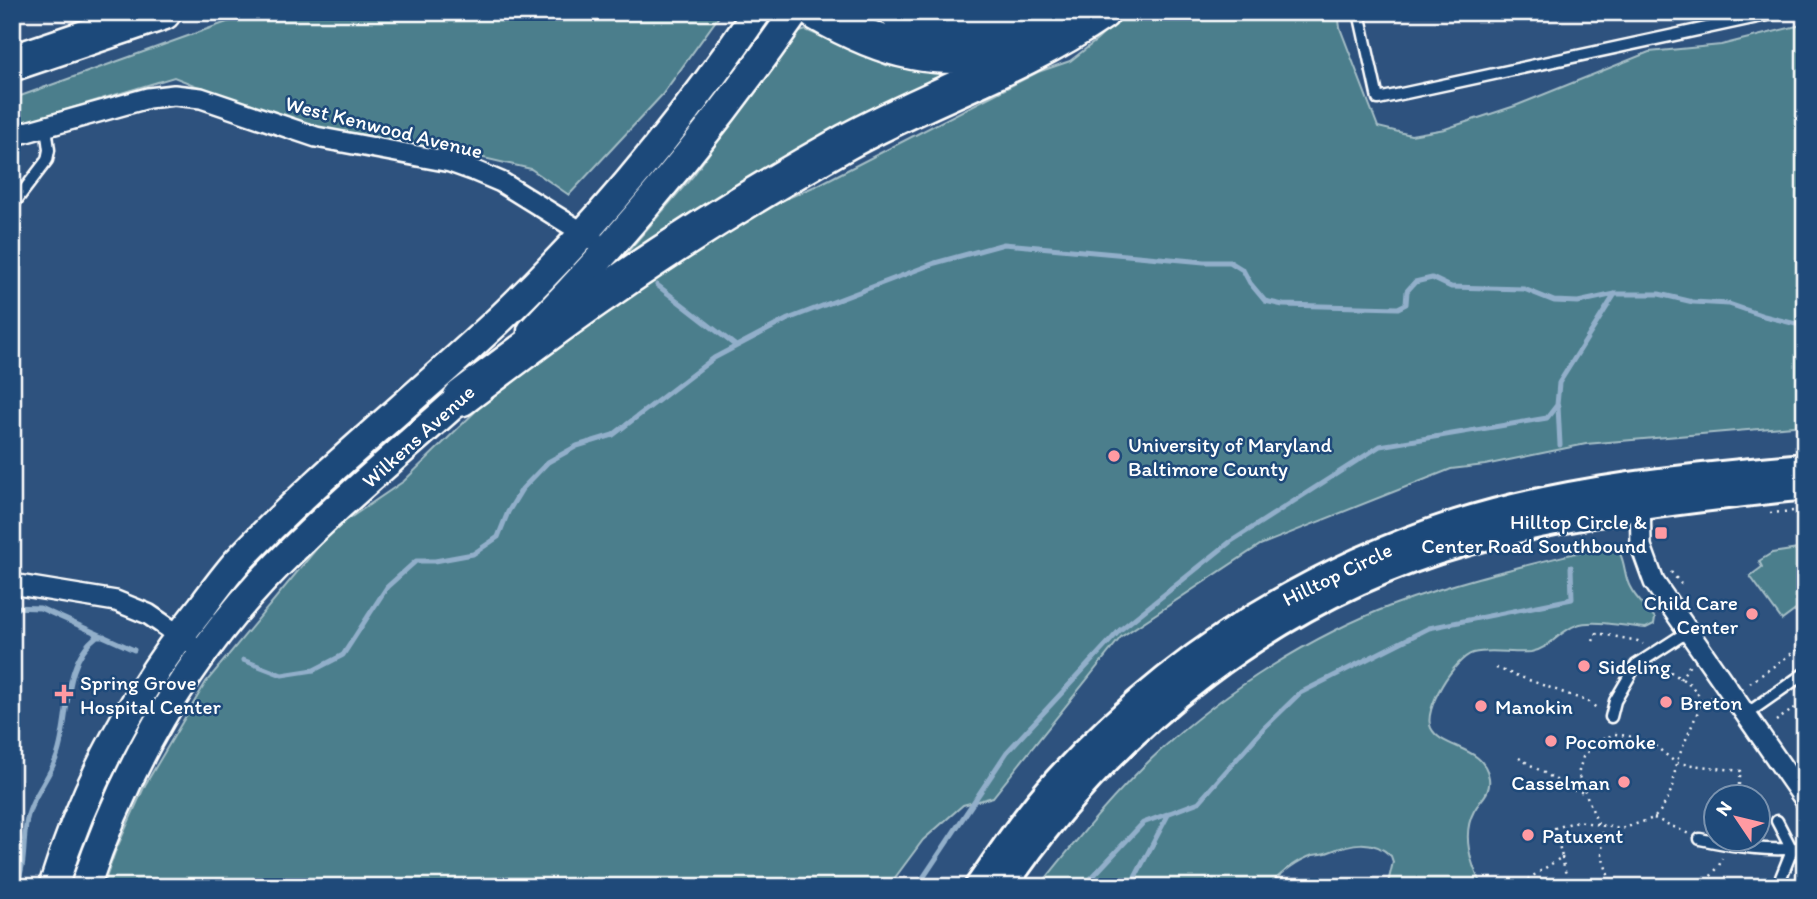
<svg xmlns="http://www.w3.org/2000/svg" width="1817" height="899" font-family="Itim,sans-serif">
<rect width="100%" height="100%" fill="#2e527e"/>
<filter id="ink" filterUnits="userSpaceOnUse"><feTurbulence type="fractalNoise" baseFrequency=".0143" numOctaves="2"/><feDisplacementMap in="SourceGraphic" scale="14" xChannelSelector="R" yChannelSelector="G"/><feConvolveMatrix kernelMatrix="1 2 1 2 8 2 1 2 1" color-interpolation-filters="sRGB"/></filter>
<g filter="url(#ink)">
<path fill="#4b7e8c" stroke="#a5bec6" stroke-width="2" d="M269 12H722L662 95 569 195 531 169 441 148 312 132 174 77 12 126V99L227 22Z
M1127 12H1338L1340 28 1378 127 1411 135 1445 129 1515 106 1649 52 1721 45 1805 24V425L1586 444 1485 465 1451 469 1260 545 1121 637 993 797 963 805 923 840 888 887H103L115 852 145 785 206 682 317 548 341 524 404 481 523 365 756 212 820 184 1038 72 1070 61 1097 40Z
M806 30 888 66 957 70 904 95 737 185 617 264 693 176 794 34Z
M1608 545C1627 549 1622 573 1630 587 1635 598 1647 608 1655 618L1654 624 1646 628C1628 627 1593 619 1577 625 1560 630 1550 649 1531 652 1512 654 1492 648 1473 653 1455 658 1422 710 1431 728 1442 750 1484 745 1489 778 1491 794 1481 798 1474 811 1461 835 1471 864 1482 887H1387L1393 862 1391 856C1372 838 1351 843 1329 852 1324 854 1318 854 1313 855 1296 861 1280 874 1268 887H1039C1078 838 1117 790 1163 748 1226 690 1313 635 1393 605 1463 579 1537 563 1608 545Z
M1805 548V603L1782 620 1750 576 1762 567 1759 561 1772 553Z"/>
<g fill="none" stroke-linecap="round" stroke-linejoin="round">
<path stroke="#92afca" stroke-width="5" d="M657 285 736 346
M1558 406 1560 445
M12 607 40 608 134 650
M243 660 282 675 314 670 343 655 387 587 416 561H435L473 554 498 537 508 512 522 489 548 462 577 446 613 435 714 358 788 319 935 263 1004 244 1204 262H1230L1243 270 1250 283 1265 301 1283 305 1398 308 1406 304 1407 291 1415 282 1432 278 1451 287 1524 289 1554 301 1578 302 1615 294H1659L1693 302 1729 304 1764 316 1796 324 1805 323
M15 887C27 865 22 842 27 819 31 798 50 777 57 756 70 719 62 662 97 636H104
M917 887 1007 752 1120 630 1230 542 1380 446 1547 418 1557 405 1559 383 1615 294
M1083 887 1143 823 1199 802 1265 727 1300 693 1429 628 1572 599 1571 567
M1130 887 1169 813"/>
<g stroke="#fff" stroke-width="15">
<path id="service" d="M1361 12 1360 17 1378 99 1781 12
M12 206 47 160 49 150 46 126
M1745 715 1805 673
M1611 717 1615 701 1636 665 1687 632
M1777 821 1792 850 1778 885
M1700 839C1733 846 1772 853 1805 847"/>
</g>
<g stroke="#fff" stroke-width="24">
<path id="minor" d="M12 136 148 98 174 95 201 98 316 137 450 162 475 171 501 182 593 239
M1640 494 1641 546 1654 582 1805 800
M12 584 116 601 148 614 189 642"/>
</g>
<g stroke="#fff" stroke-width="30">
<path id="tertiary" d="M977 887C1002 851 1027 813 1056 781 1167 660 1300 574 1456 523 1565 488 1691 476 1805 466
M1004 887C1111 727 1279 595 1466 543 1576 512 1691 500 1805 487"/>
</g>
<g stroke="#fff" stroke-width="33">
<path id="secondary" d="M532 331C629 231 715 127 795 12
M53 887C85 783 134 692 202 607 213 592 225 576 237 562 319 475 414 400 501 318 596 227 683 121 757 12
M85 887C123 774 181 668 262 581 329 510 405 449 477 383"/>
</g>
<g stroke="#fff" stroke-width="40">
<path id="motorway" d="M816 12C885 52 938 65 1017 49
M897 12C928 29 970 24 1005 21
M980 36 1017 29 1060 12
M12 63 163 12
M461 398C509 362 557 325 607 291 684 237 764 188 846 142 930 96 1022 67 1102 12"/>
</g>
<path stroke="#fff" stroke-width="2.5" stroke-dasharray="2 5" stroke-linecap="butt" d="M1770 513 1805 510
M1671 572 1682 585
M1593 641 1597 633 1638 641 1643 644
M1496 668 1589 702 1599 710
M1680 679 1690 665
M1750 683 1805 644
M1700 706 1712 697
M1776 721 1805 701
M1519 758 1573 790 1585 793
M1654 818 1689 834
M1598 824 1578 774 1583 757 1598 741 1615 734 1639 738 1653 744 1676 763 1741 771 1737 797
M1603 825 1602 856 1612 887
M1562 857 1565 871 1573 887
M1673 879 1675 887
M1516 887 1562 857 1555 828 1578 821 1621 829 1654 818 1662 809 1673 787 1676 763 1699 709 1701 698 1690 684 1659 665
M1702 887 1719 866 1722 858"/>
<use href="#service" stroke="#1f4a7a" stroke-width="10"/>
<use href="#minor" stroke="#1f4a7a" stroke-width="19"/>
<use href="#tertiary" stroke="#1f4a7a" stroke-width="24"/>
<use href="#secondary" stroke="#1f4a7a" stroke-width="28"/>
<use href="#motorway" stroke="#1f4a7a" stroke-width="35"/>
</g>
</g>
<g fill="#ff9aa2" stroke="#1f4a7a" stroke-width="2.5">
<circle cx="1114" cy="456" r="7"/>
<rect x="1654" y="526" width="14" height="14" rx="3.5"/>
<circle cx="1752" cy="614" r="7"/>
<circle cx="1584" cy="666" r="7"/>
<path d="M60.5 683.5h7v7h7v7h-7v7h-7v-7h-7v-7h7z"/>
<circle cx="1666" cy="702" r="7"/>
<circle cx="1481" cy="706" r="7"/>
<circle cx="1551" cy="741" r="7"/>
<circle cx="1624" cy="782" r="7"/>
<circle cx="1528" cy="835" r="7"/>
</g>
<g text-anchor="middle" dominant-baseline="central" stroke-width="5" stroke-linejoin="round" paint-order="stroke">
<g font-size="21" fill="#fff" stroke="#1f4a7a">
<text transform="translate(384 127) rotate(14)">West Kenwood Avenue</text>
<text transform="translate(418 436) rotate(-42)">Wilkens Avenue</text>
<text transform="translate(1337 574) rotate(-26)">Hilltop Circle</text>
</g>
<g font-size="21" fill="#fff" stroke="#1f4a7a" text-anchor="start">
<text x="1128" y="444">University of Maryland<tspan x="1128" dy="24">Baltimore County</tspan></text>
<text x="1647" y="521" text-anchor="end">Hilltop Circle &amp;<tspan x="1647" dy="24">Center Road Southbound</tspan></text>
<text x="1738" y="602" text-anchor="end">Child Care<tspan x="1738" dy="24">Center</tspan></text>
<text x="1598" y="666">Sideling</text>
<text x="80" y="682">Spring Grove<tspan x="80" dy="24">Hospital Center</tspan></text>
<text x="1680" y="702">Breton</text>
<text x="1495" y="706">Manokin</text>
<text x="1565" y="741">Pocomoke</text>
<text x="1610" y="782" text-anchor="end">Casselman</text>
<text x="1542" y="835">Patuxent</text>
</g>
</g>
<rect width="1817" height="899" fill="none" stroke="#1f4a7a" stroke-width="42"/>
<rect x="21" y="21" width="1775" height="857" fill="none" stroke="#fff" stroke-width="2.5" filter="url(#ink)"/>
<g transform="translate(1737 818) rotate(305)"><circle r="33" fill="#1f4a7a" stroke="#7992af" stroke-width="2"/>
<path d="M0-5L12 26L0 18L-12 26Z" fill="#ff9aa2"/>
<text y="-10" font-size="19" font-weight="bold" text-anchor="middle" fill="#ffffff">N</text>
</g>
</svg>
